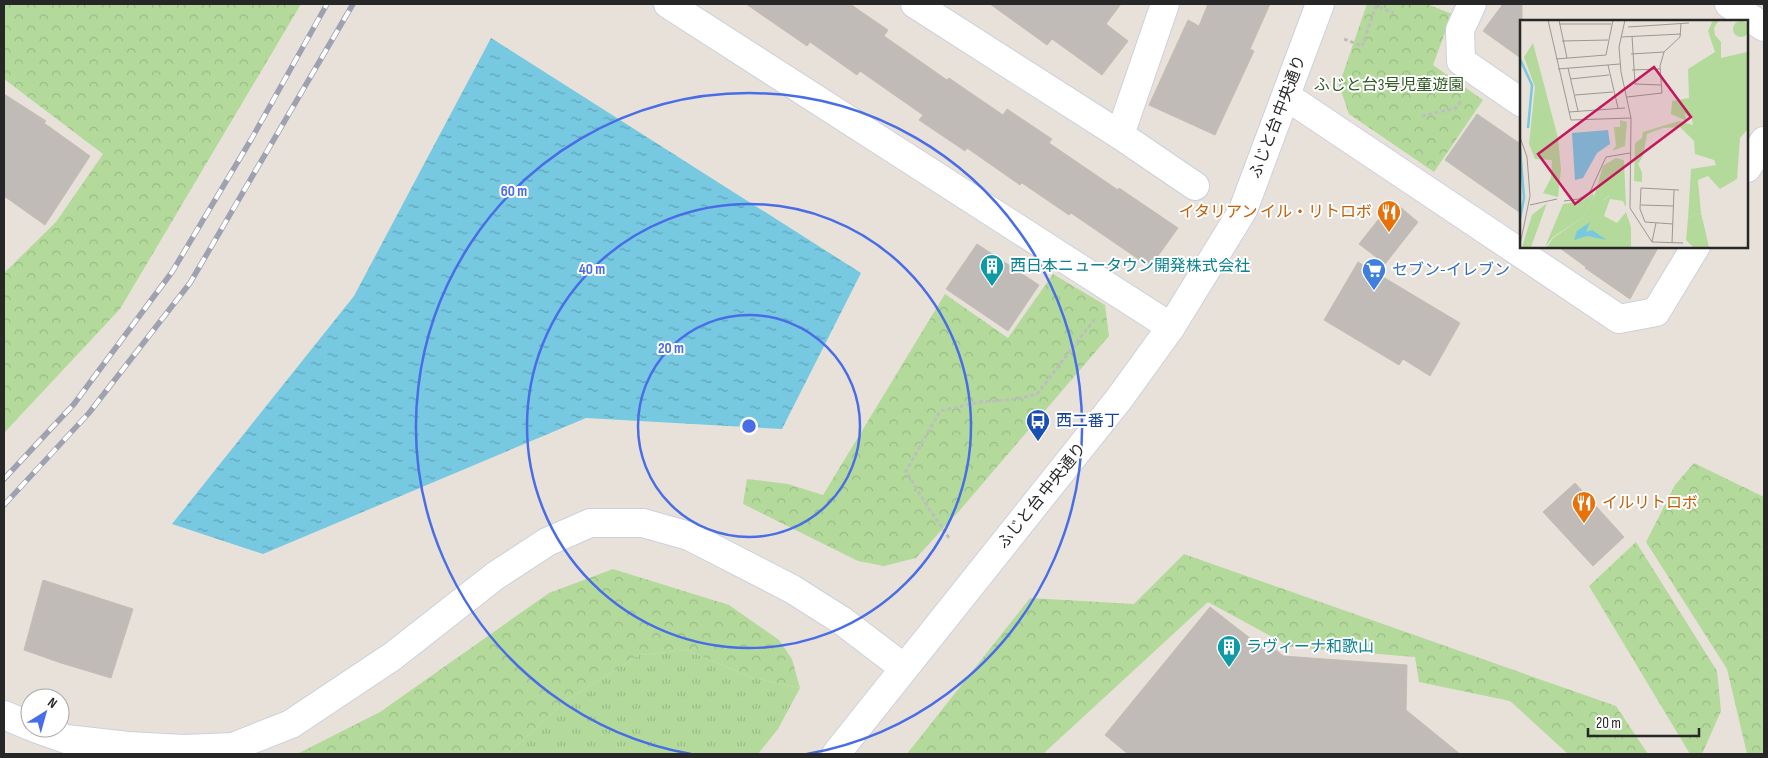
<svg xmlns="http://www.w3.org/2000/svg" width="1768" height="758" font-family="'Sofia Sans Condensed','Noto Sans JP',sans-serif">
<defs>
<pattern id="grass-tufts" width="24" height="20" patternUnits="userSpaceOnUse" patternTransform="scale(1.25)"><rect width="24" height="20" fill="#b3da9b"/><path d="M3 7l-1-3M5 7V3M7 7l1-3M15 17l-1-3M17 17v-4M19 17l1-3" fill="none" stroke="#9abb86"/></pattern>
<pattern id="forest-crowns" width="20" height="18" patternUnits="userSpaceOnUse" patternTransform="scale(1.25)"><rect width="20" height="18" fill="#b3da9b"/><path d="M2 6a3 3 0 1 1 6 0M12 15a3 3 0 1 1 6 0" fill="none" stroke="#9abb86"/></pattern>
<pattern id="water-ripples" width="26" height="14" patternUnits="userSpaceOnUse" patternTransform="scale(1.25)"><rect width="26" height="14" fill="#76c9e1"/><path d="M2 4q2-2 4 0t4 0M15 11q2-2 4 0t4 0" fill="none" stroke="#61a3b6"/></pattern>
</defs>
<rect width="100%" height="100%" fill="#e8e1da"/>
<path fill="url(#grass-tufts)" d="M687 650 750 677 800 688 778 729 758 754H507L567 700 639 655Z"/>
<path fill="url(#forest-crowns)" d="M4 4H301L120 309 4 433V273L56 222 103 154 4 79Z
M1367 4H1427L1452 14 1433 65 1483 100 1434 172 1349 114 1339 85Z
M1053 274 1105 305 1109 336 960 510 916 558 884 566 858 561 743 504 747 479 788 484 823 495 945 294 1008 338Z
M1694 463 1764 497V754H1747L1727 669 1646 542 1675 485Z
M1636 542 1717 671 1721 711 1702 754H1690L1589 586Z
M1184 554 1616 706 1648 754H1568L1510 701 1419 682 1415 657 1291 647 1208 602 1043 754H907L1030 598 1134 604Z
M613 569 729 605 779 640 792 659 800 688 750 677 687 650 639 655 567 700 507 754H297L380 712 549 593Z"/>
<path fill="url(#water-ripples)" d="M491 38 861 273 782 429 586 418 263 554 172 524 354 296Z"/>
<path fill="#c0bbb6" stroke="#c3bdb4" d="M746 4H850L888 30 884 36 947 80 949 78 1003 115 1007 109 1052 139 1049 143 1118 190 1119 188 1178 228 1150 267 1071 213 1069 215 1022 183 1020 185 967 148 965 151 919 120 923 115 860 71 857 75 810 42 807 46Z
M990 4H1121L1106 24 1128 41 1102 75 1052 39 1047 45Z
M1208 4H1270L1250 49 1254 51 1215 135 1149 105 1188 20 1199 26Z
M1503 4H1522V59L1483 31Z
M4 94 46 121 44 123 90 156 45 225 4 196Z
M1477 114 1522 145V214L1445 160Z
M1393 201 1418 222 1385 264 1359 244Z
M977 244 1039 285 1008 331 946 289Z
M1557 246H1659L1630 299 1585 268 1586 267Z
M1358 262 1460 323 1430 376 1403 359 1399 365 1324 320Z
M1575 483 1624 537 1593 566 1543 512Z
M43 580 133 609 111 678 61 663 24 650Z
M1210 607 1269 653 1275 649 1283 656 1407 665 1406 710 1460 754H1128L1105 735Z"/>
<g fill="none" stroke-linecap="round" stroke-linejoin="round">
<g stroke="#ccd0db" stroke-width="30">
<path id="street" d="M668 4 1171 327
M915 4 1120 135 1195 186
M1472 4 1460 30 1461 61 1522 103
M1729 4 1764 27
M1286 96 1619 319 1656 312 1696 246
M1120 135 1165 4
M1747 168 1764 141"/>
</g>
<g stroke="#ccd0db" stroke-width="30">
<path id="secondary" d="M4 715 30 726
M35 728 66 739 128 746 184 749 233 747 291 724 393 656 495 576 547 542 590 523H643L689 536 792 589 841 620 904 668
M836 754 1119 399 1171 327 1243 210 1320 4"/>
</g>
<path stroke="#bebebe" stroke-width="3" stroke-dasharray="4 2.5" stroke-linecap="butt" d="M1344 39 1362 46 1376 6 1394 13
M1422 116 1456 108 1461 101
M949 538 929 509 906 471 940 411 980 402 1017 399 1037 394 1094 320H1096"/>
<use href="#street" stroke="#fff" stroke-width="28"/>
<use href="#secondary" stroke="#fff" stroke-width="28"/>
<g stroke="#9da1b0" stroke-width="5.5">
<path id="rail" d="M4 479 74 404 172 272 252 138 327 4
M4 505 89 413 190 283 353 4"/>
</g>
<use href="#rail" stroke="#fff" stroke-width="4" stroke-dasharray="11" stroke-linecap="butt"/>
</g>
<g fill="none" stroke="#486de7" stroke-width="2.5">
<circle cx="749" cy="426" r="111"/>
<circle cx="749" cy="426" r="222"/>
<path d="M691 754A333 333 0 1 1 807 754"/>
</g>
<defs>
<g id="restaurant-pin" transform="scale(1.25)"><path d="M0 17L-7.5 6A9.5 9.5 0 1 1 7.5 6Z" fill="#e8710a" stroke="#fff"/><path d="M-5-6h1v4h1v-4h1v4h1v-4h1v5L-1.5 .5V6h-2V.5L-5-1ZM5-6V6H3V1.5H1.5Q1.5-4 5-6Z" fill="#fff"/></g>
<g id="building-pin" transform="scale(1.25)"><path d="M0 17L-7.5 6A9.5 9.5 0 1 1 7.5 6Z" fill="#0f9aa8" stroke="#fff"/><path d="M-4-6H4V6H1V3H-1V6H-4ZM-2.5-4.3h1.7v1.8h-1.7ZM.8-4.3h1.7v1.8H.8ZM-2.5-1h1.7V.8h-1.7ZM.8-1h1.7V.8H.8Z" fill="#fff"/></g>
<g id="supermarket-pin" transform="scale(1.25)"><path d="M0 17L-7.5 6A9.5 9.5 0 1 1 7.5 6Z" fill="#3f7fe0" stroke="#fff"/><path d="M-6-5.5h2.5l.6 2H6L4.5 2H-2.5L-4.4-4H-6ZM-1.5 3.2a1.3 1.3 0 1 0 .1 0ZM3 3.2a1.3 1.3 0 1 0 .1 0Z" fill="#fff"/></g>
<g id="bus-pin" transform="scale(1.25)"><path d="M0 17L-7.5 6A9.5 9.5 0 1 1 7.5 6Z" fill="#1a4fb4" stroke="#fff"/><path d="M-5-6H5V4H4V6H2V4H-2V6H-4V4H-5ZM-3.5-4V0h7V-4ZM-3.5 1.2v1.5H-2V1.2ZM2 1.2v1.5H3.5V1.2Z" fill="#fff"/></g>
</defs>
<g fill-rule="evenodd">
<use href="#restaurant-pin" x="1389" y="212"/>
<use href="#building-pin" x="992" y="266"/>
<use href="#supermarket-pin" x="1374" y="270"/>
<use href="#bus-pin" x="1038" y="421"/>
<use href="#restaurant-pin" x="1584" y="503"/>
<use href="#building-pin" x="1229" y="647"/>
</g>
<g text-anchor="middle" dominant-baseline="central" stroke-width="4" stroke-linejoin="round" paint-order="stroke">
<g font-size="16" fill="#2f5b20" stroke="#fff">
<text x="1389" y="85">ふじと台3号児童遊園</text>
</g>
<g font-size="16" fill="#272727" stroke="#fff">
<text transform="translate(1278 117) rotate(-69)">ふじと台 中央通り</text>
<text transform="translate(1042 496) rotate(-51)">ふじと台 中央通り</text>
</g>
<g font-size="16" fill="#c56008" stroke="#fff" text-anchor="end">
<text x="1372" y="212">イタリアン イル・リトロボ</text>
<text x="1602" y="503" text-anchor="start">イルリトロボ</text>
</g>
<g font-size="16" fill="#0d838f" stroke="#fff" text-anchor="start">
<text x="1010" y="266">西日本ニュータウン開発株式会社</text>
<text x="1246" y="647">ラヴィーナ和歌山</text>
</g>
<g font-size="16" fill="#366cbe" stroke="#fff" text-anchor="start">
<text x="1392" y="270">セブン-イレブン</text>
</g>
<g font-size="16" fill="#164399" stroke="#fff" text-anchor="start">
<text x="1056" y="421">西二番丁</text>
</g>
</g>
<g transform="translate(1520 20)">
<rect width="228" height="228" fill="#e8e1da"/>
<path d="M104 140 106 186H105L103 181 90 179V175L83 180 92 146ZM73 173 74 177 62 198 33 217 25 227 43 184 62 181ZM181 193 189 227H173L166 220 168 198Z" fill="#b3da9b"/>
<path d="M193 0H199L194 8 195 15 201 22V38L227 32V110L220 118 217 159 200 169 188 156 178 160 181 193 168 198 171 149 196 145 194 140 175 134 174 121 160 107 143 108 127 114 123 136 118 144 122 152V162L114 161 115 123 122 118 123 112 159 101 173 105 172 99 164 93 167 101 151 94 152 81 169 78 168 49 195 32 188 11ZM213 9a8 8 0 1 1 16 0a8 8 0 1 1-16 0ZM13 23 38 118 41 149 38 177 23 173 31 158 32 140 15 139 9 124 15 67 4 37ZM100 100 107 102 105 126 92 131 96 126 94 107H100ZM96 138 104 140 92 146 84 180 90 175 89 170 98 167 100 173 90 179 84 196 97 203 106 192 111 207V227H27L33 218 62 198 74 177 83 146ZM27 183 11 227H2L12 195Z" fill="#b3da9b"/>
<path d="M88 110 90 124 77 133 63 158 55 160 52 113ZM70 202 66 212 72 210 87 220 67 216 54 220 57 211Z" fill="#76c9e1"/>
<path fill="none" stroke="#76c9e1" stroke-width="2.5" d="M0 39 12 65 8 108M0 199 4 178 0 128"/>
<path fill="none" stroke="#9b9792" stroke-width="1" d="M28 0 51 100 111 98M39 0 47 38M105 0 99 27 101 52 111 98 110 188 132 222 163 223M39 4H91M108 7 169 3M112 16 115 64 141 65M101 17 161 14M42 21 88 20M111 34 144 32M36 39 86 35 93 0M88 45 98 88M48 48 58 91M38 49 100 44M112 50 140 49M50 59 89 55M55 75 93 72M107 77 142 73 140 46 144 32 160 17 161 4M49 92 105 88M0 117 7 137 10 176 0 225M44 181 59 179 70 172 86 137 110 133M10 185 37 179M121 185 154 186M153 204 125 202 120 189 121 168 159 170M132 222 136 203M152 223 154 170"/>
<path fill="#c2185b" fill-opacity="0.15" stroke="#c2185b" stroke-width="2.5" d="M134 47 171 97 55 184 18 134Z"/>
<rect width="228" height="228" fill="none" stroke="#272727" stroke-width="2.5"/>
</g>
<circle cx="749" cy="426" r="8" fill="#486de7" stroke="#fff" stroke-width="2.5"/>
<g font-size="15" text-anchor="middle" font-weight="bold" fill="#486de7" stroke="#fff" stroke-width="4" stroke-linejoin="round" paint-order="stroke">
<text x="514" y="196">60 m</text>
<text x="592" y="274">40 m</text>
<text x="671" y="353">20 m</text>
</g>
<rect width="1768" height="758" fill="none" stroke="#272727" stroke-width="10"/>
<g transform="translate(45 713) rotate(37)"><circle r="24" fill="#ffffff" stroke="#a9a9a9"/>
<path d="M0-4L9 19L0 12L-9 19Z" fill="#486de7"/>
<text y="-8" font-size="14" font-weight="bold" text-anchor="middle" fill="#272727">N</text>
</g>
<path d="M1588 728v8h111v-8" fill="none" stroke="#272727" stroke-width="2.5"/>
<text x="1596" y="728" font-size="15" fill="#272727" stroke="#ffffff" stroke-width="4" paint-order="stroke">20 m</text>
</svg>
